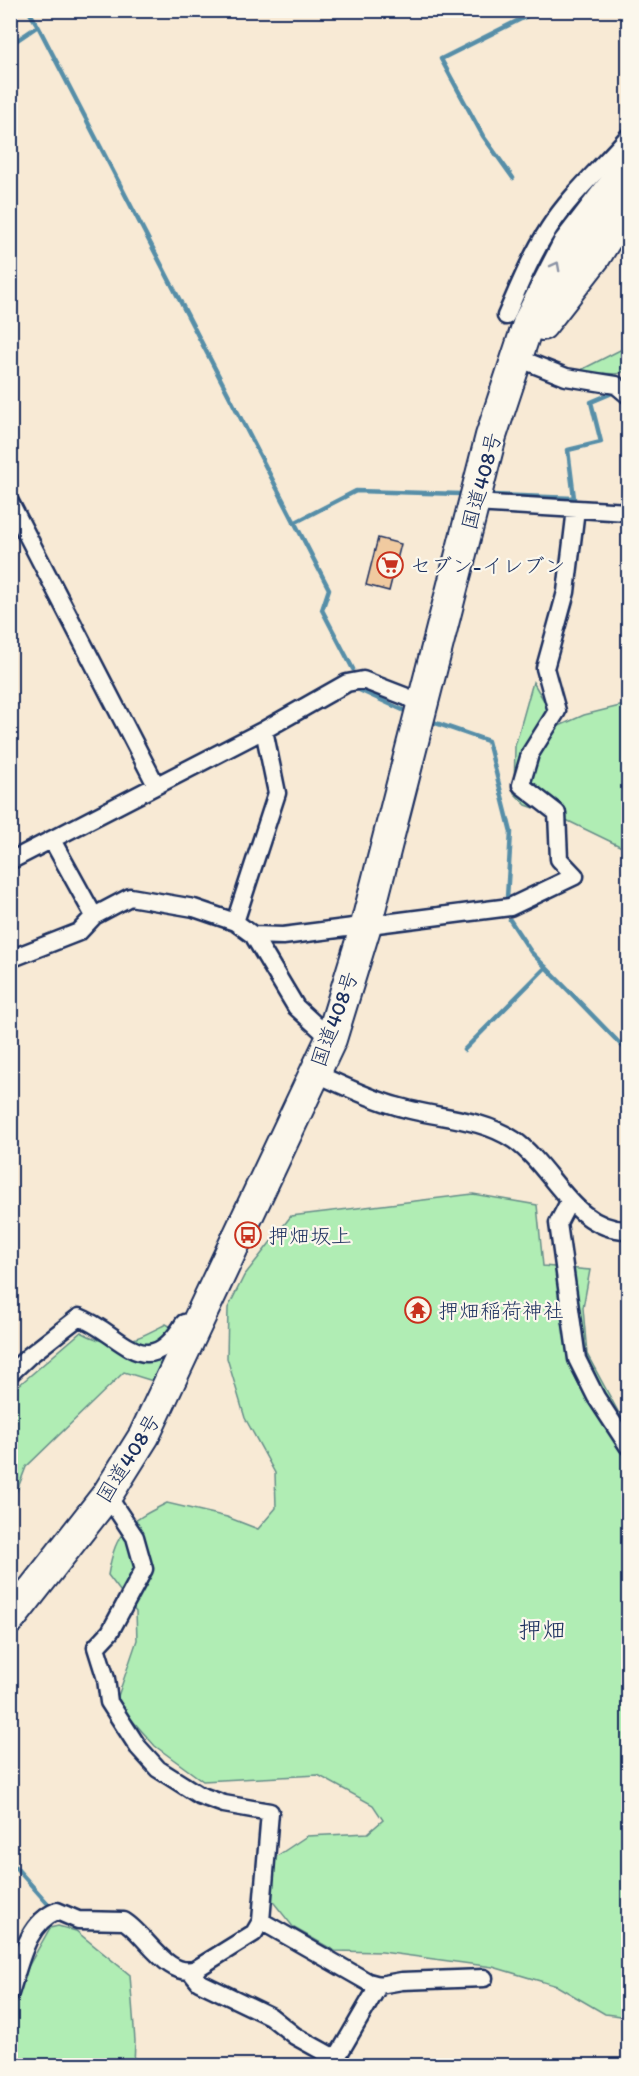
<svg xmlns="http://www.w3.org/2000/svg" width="639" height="2076" font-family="Itim,'Klee One',sans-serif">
<rect width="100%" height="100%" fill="#f8ead5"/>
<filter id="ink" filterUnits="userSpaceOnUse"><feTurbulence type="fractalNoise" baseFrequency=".0167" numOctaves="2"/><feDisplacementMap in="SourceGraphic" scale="12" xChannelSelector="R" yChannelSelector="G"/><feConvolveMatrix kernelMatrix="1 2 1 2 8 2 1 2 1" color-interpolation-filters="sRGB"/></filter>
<g filter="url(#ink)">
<path fill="#b0edb4" stroke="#668e89" stroke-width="1.5" d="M628 346V370L617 374 577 372Z
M533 682 559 726 584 715 628 704V850L560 817 526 805 514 793 515 746Z
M473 1194 537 1205 543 1266 590 1270 583 1308 587 1354 628 1430V2017L605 2014 557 1986 493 1967 382 1952 335 1951 294 1928 270 1898 259 1868 307 1836 368 1833 383 1820 373 1805 318 1775 203 1781 155 1746 116 1702 137 1640 136 1612 108 1575C116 1530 127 1523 167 1503L227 1517 258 1529 276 1508 275 1473 245 1418 227 1358 228 1308 244 1276 291 1216Z
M166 1324 175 1329 153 1381 124 1372 26 1467 11 1506V1392L81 1332C116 1352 134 1340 166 1324Z
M58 1926 76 1931 130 1975 135 2041 134 2065 11 2066V2016L28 1967 50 1928Z"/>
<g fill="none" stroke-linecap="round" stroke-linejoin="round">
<path stroke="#568ea8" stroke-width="4.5" d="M28 10 38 26 329 589 322 610 353 669
M10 45 38 26
M513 178 483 136 441 59 539 10
M492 495 574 498 568 450 601 442 591 402 617 391
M294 523 356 491 461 494
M355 688 405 711
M433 722 488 741 511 832 507 898
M510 920 531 952 628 1052
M464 1050 546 967
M10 1861 49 1905"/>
</g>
<path fill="#f0caa0" stroke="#1b2f5e" stroke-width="1.5" d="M378 538 401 544 389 591 366 585Z"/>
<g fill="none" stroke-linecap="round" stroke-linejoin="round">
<g stroke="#1b2f5e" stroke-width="21">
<path id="street" d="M506 316C519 286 531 256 549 228 570 195 602 167 628 137
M518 358 566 377 616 385 628 395
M10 502 156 785
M474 503 628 512
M52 840 94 916
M10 861 264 730 347 683 363 680 407 697 423 707
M235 922 277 793 264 730
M253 935 296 1007 331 1039
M10 959 79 932 94 916 130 897 194 908 235 922 253 935 283 936 510 907 575 876 559 859 557 813 521 785 530 754 557 711 545 668 566 592 576 509
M315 1073C342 1085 368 1098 396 1106 434 1118 480 1117 514 1140 553 1167 574 1231 628 1230
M570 1200 558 1223 577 1359 596 1397 628 1446
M10 1374 29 1356 79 1317C122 1333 146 1386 184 1323
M261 1921 368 1982 379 1985 402 1981 484 1978
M190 1971 199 1982 270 2016 295 2036 333 2057 340 2052 379 1985
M10 1993C20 1964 26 1923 57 1911L78 1920 124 1921C145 1933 168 1980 196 1969L254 1933 261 1921 270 1812 224 1804 199 1795 158 1769 138 1747 109 1702 106 1679 96 1647 110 1632 144 1569 135 1537 107 1495"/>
</g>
<g stroke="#1b2f5e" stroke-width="34">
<path id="highway" d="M542 325 595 257 628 204
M10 1619 107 1495 144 1436 331 1039 366 925 491 436 529 321 568 245 628 167"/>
</g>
<use href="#street" stroke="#fbf7ec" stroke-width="16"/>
<use href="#highway" stroke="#fbf7ec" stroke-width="30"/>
</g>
<defs><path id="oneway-chevron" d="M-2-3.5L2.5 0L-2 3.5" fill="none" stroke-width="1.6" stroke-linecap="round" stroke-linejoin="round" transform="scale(1.5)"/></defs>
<use stroke="#8b93a5" href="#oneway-chevron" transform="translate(556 266) rotate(-62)"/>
</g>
<defs>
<g id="supermarket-ring" transform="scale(1.35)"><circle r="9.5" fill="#fbf7ec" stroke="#c8321e" stroke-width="1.5"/><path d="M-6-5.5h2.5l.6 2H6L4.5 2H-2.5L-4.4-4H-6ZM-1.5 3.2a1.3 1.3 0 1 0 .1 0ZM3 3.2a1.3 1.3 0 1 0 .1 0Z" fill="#c8321e"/></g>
<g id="bus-ring" transform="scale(1.35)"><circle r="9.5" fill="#fbf7ec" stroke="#c8321e" stroke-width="1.5"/><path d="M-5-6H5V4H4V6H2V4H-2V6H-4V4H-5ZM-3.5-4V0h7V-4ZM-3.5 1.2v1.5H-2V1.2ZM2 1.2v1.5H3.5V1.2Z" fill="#c8321e"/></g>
<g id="temple-ring" transform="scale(1.35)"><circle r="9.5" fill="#fbf7ec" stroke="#c8321e" stroke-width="1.5"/><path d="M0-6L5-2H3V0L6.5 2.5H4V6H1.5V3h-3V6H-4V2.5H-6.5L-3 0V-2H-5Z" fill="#c8321e"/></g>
</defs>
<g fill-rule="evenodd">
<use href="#supermarket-ring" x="390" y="565"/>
<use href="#bus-ring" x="248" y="1235"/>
<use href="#temple-ring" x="418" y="1310"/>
</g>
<g text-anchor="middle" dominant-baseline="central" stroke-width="4.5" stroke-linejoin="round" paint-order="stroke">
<g font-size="21" fill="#1b2f5e" stroke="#fbf7ec">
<text transform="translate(481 481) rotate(-75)">国道408号</text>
<text transform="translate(334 1019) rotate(-70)">国道408号</text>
<text transform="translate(128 1458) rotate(-58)">国道408号</text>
</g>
<g font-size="21" fill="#1b2f5e" stroke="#fbf7ec" text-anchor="start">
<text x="410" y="565">セブン-イレブン</text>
<text x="268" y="1235">押畑坂上</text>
<text x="438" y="1310">押畑稲荷神社</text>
</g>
<g font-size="24" fill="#1b2f5e" stroke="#fbf7ec">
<text x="542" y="1629">押畑</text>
</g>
</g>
<rect width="639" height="2076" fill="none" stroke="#fbf7ec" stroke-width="36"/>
<rect x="18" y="18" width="603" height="2040" fill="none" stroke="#1b2f5e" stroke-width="2" filter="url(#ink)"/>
</svg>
